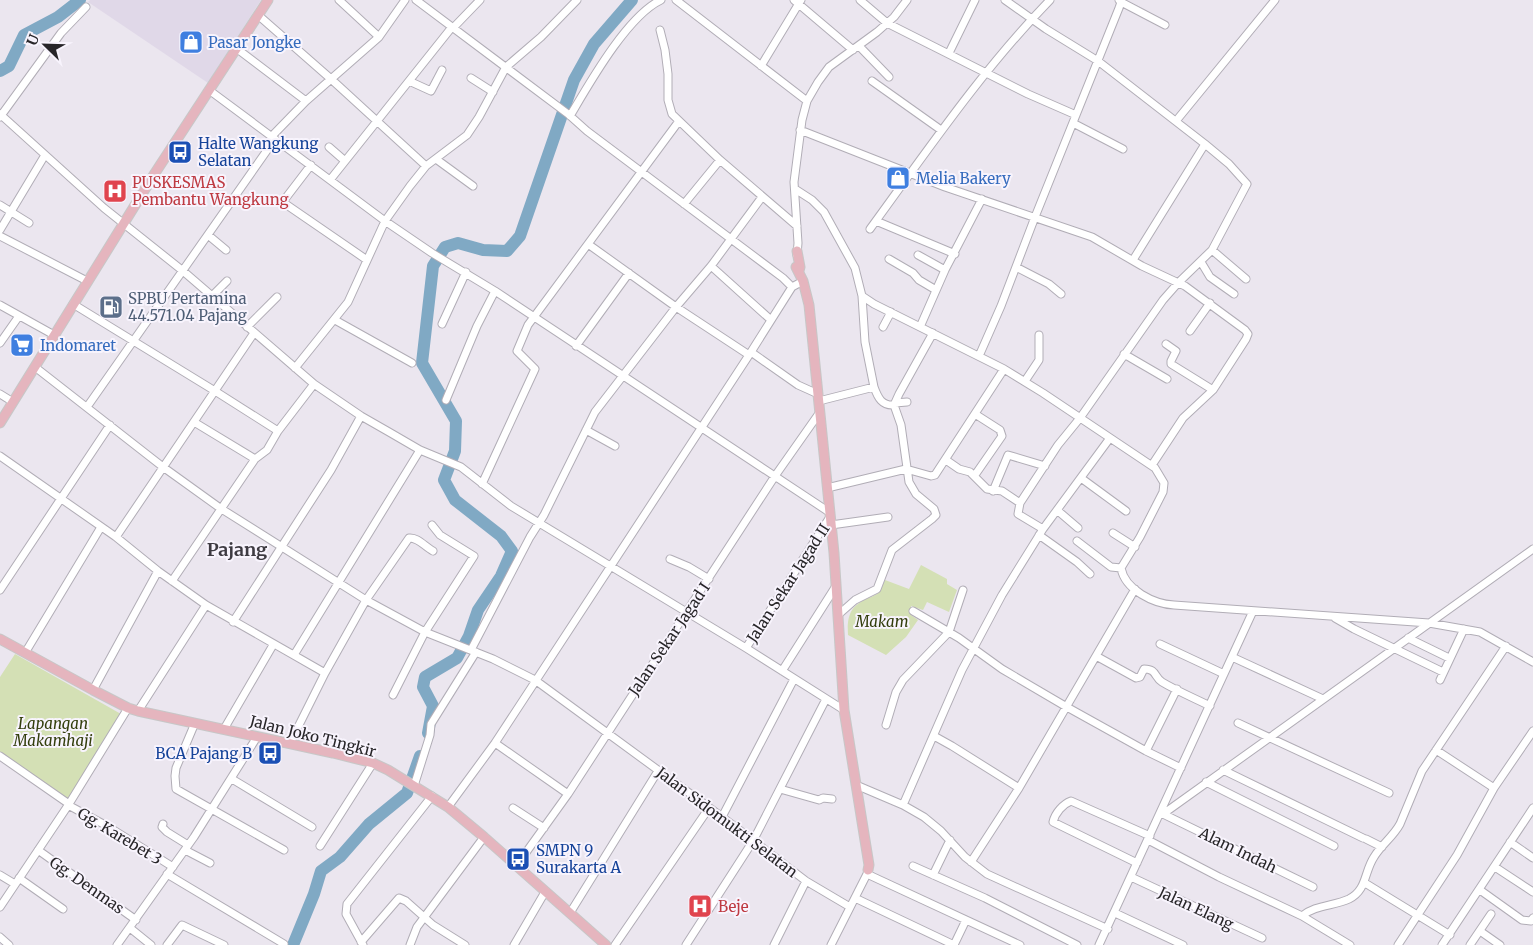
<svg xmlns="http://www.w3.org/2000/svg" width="1533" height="945" font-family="Merriweather,serif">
<rect width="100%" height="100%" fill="#ebe6ef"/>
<path fill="#e0d8e8" d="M90 0H261L208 83 88 2Z"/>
<path fill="#d4e0b5" d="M921 565 947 579V584L957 590 949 612 927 602 923 610 911 606V615L918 620 906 637 886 655 848 635C847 618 849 607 866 599 871 597 877 595 880 591 882 588 883 583 885 580L909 589Z
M15 654 121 714 67 800 0 753V677Z"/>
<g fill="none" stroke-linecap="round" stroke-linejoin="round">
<path stroke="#80a9c4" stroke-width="12" d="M0 71 9 66 24 35 58 17 80 0
M428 733 433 706 423 687 425 677 457 658 469 636 478 610 501 576 512 551 501 536 455 500 444 480 455 451 456 421 422 363 433 266 445 247 458 243 483 250 507 251 520 236 574 80 594 44 632 0
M293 945 314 894 321 871 340 857 369 824 407 793 420 756"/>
<g stroke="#b1adb6" stroke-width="9">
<path id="minor" d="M339 0 379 37
M416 0 568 114 587 131 783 278 792 287
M676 0 807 101
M794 0 853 50
M860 0 887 23 1028 94 1076 115
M1005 0 1046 29 1098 61 1205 144 1229 164 1247 184 1212 250 1178 283 1163 300 1080 418 1058 445 1020 503 1018 514 1043 529
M1121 2 1165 25
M258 15 331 79 426 166
M453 28 480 0
M660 30 665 50 668 74V100L672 114 720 160 797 226
M859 46 889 77
M236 48 306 101
M949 53 975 0
M761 66 801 0
M471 78 493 92
M409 81 431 91 442 70
M872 81 941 130
M209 90 385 221 432 253 495 291 829 512
M0 114 104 208 183 271 314 384 361 416 389 432 420 450 461 467 511 506 746 648 844 710
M570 116C589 84 627 16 661 0
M0 117 61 33 86 7
M1176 121 1275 0
M1073 123 1123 149
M800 130 945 187 1092 237 1142 266 1185 286 1245 330 1248 334 1246 339 1213 390 1183 418 1152 465
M272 136 306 101 379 37 405 0
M329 147 345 161
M436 159 473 186
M311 165 285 199 284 203 367 260
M330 180 452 27
M795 189 812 200 824 212 855 268 862 296 874 304 1004 369 1043 393 1155 468 1164 483 1163 492 1140 537 1121 568C1125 590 1154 604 1174 605L1429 623 1480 632 1533 662
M684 204 720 160
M0 205 29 223
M876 221 955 254
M870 229C927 151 982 70 1050 0
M0 230 45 155
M208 235 226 250
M0 236 87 281
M588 244 676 307 749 355
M1212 250 1246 279
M797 255 798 243 794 182 802 120 807 101 818 82 829 67 877 32 894 17 907 0
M918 255 945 270
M889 259 913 273 919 280 936 290
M1133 260 1205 144
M1201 262 1210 277 1234 294
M711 266 771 320
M1016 267 1049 284 1061 294
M212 296 227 281
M862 296 865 342 874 387
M73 304 215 391 278 431
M0 305 54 335
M335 320 412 363
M442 324 466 272
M247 327 277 297
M883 327 891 312
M920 327 945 270 982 199
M1190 331 1210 303
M0 343 19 316
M1166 344 1176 351 1171 361V364L1213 390
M576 346 629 273
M751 352 798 385 818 394
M1124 354 1167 379
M979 356 1001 306 1035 217 1119 8 1121 2 1119 0
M35 367 163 467 220 508 366 600 425 632 493 659 535 680 722 817 806 881 850 907
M295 368 348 302 385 221 410 186 426 166 467 135 479 117 506 67 541 37 577 0
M1025 381 1039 360V335
M0 394 13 402
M446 400 477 326 495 291
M819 401 874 387C878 398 882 406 894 405L899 394 933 333
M895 403 907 402
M87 407 275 139
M194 422 255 459 267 450 278 431 314 384
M586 430 615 446
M0 456 116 537 158 571 206 605 325 673
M946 460 959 469 970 472 987 489 1002 491 1020 503
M975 475 1002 436 1000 430 975 414
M1081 478 1126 511
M482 484 535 369 517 351 528 325 679 121
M827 488 906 469 931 476 935 475 1004 369
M993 491 1008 455 1045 466
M1057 510 1078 528
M831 525 888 517
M1113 533 1135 547
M1039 535 1077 562 1090 574
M116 537 254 333
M1077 541 1111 567 1121 568
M670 559 689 567 709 579
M172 581 255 459
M0 590 110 425
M913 611 959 638 1002 669 1065 706 1146 751 1181 768
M838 615 855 600 877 589 892 550 932 519 936 515 934 509 916 494 909 482 901 425 894 405
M1335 618 1354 629 1443 672
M233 622 331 470 361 416
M1408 638 1449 658
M1160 644 1224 674
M746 648 830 517
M471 650 530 537 544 515 595 412 676 307 711 266 762 197
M25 653 101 527
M294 655 420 450
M1096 656 1136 678 1140 677 1144 669C1157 669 1154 677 1162 682 1177 691 1194 698 1210 706
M1232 657 1323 699
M782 671 836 586
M1440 680 1464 629
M93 690 158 571
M393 695 425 632 474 556 440 535 432 525
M138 711 206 605
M195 723 176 768 175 776 176 789 284 850
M1238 723 1389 793
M886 725 896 692 903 680 949 632 963 590
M224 729 273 645
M934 736 952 746 1019 788
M290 743 325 673 366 600 409 538C418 537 425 547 433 551
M495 743 568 794
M1436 750 1494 788
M1146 751 1177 689
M0 756 69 804
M1223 770 1363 838
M232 779 312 827
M1206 782 1334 846
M856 785 903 805 924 817 941 831 965 857 987 874 1108 929
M414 786 430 735 431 724 476 652
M780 789 819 800 823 798 832 799
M68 805 107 826 173 867
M903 805 962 670 1002 595 1043 529 1110 438
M448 807 495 743 751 352 792 287 803 281
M513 808 544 828
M1163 814 1313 887
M1160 815 1163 814 1533 549
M722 817 794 679
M163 824 162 827 167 832 188 845
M1366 839 1382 847
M1148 840 1219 877 1302 916 1350 945
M1510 842 1533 858
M320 846 373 763
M38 850 136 920
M185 850 210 863
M971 862 1019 788 1135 589
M1137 863 1055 823 1053 822C1055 813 1063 804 1071 801L1150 836
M517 865 568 794 775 476 820 412
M913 866 985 898 1077 945
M1495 867 1533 892
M167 874 284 944
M867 874 1020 945
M0 875 15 884
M933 875 950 840
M1131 877 1262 938
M19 878 63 909
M1365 883 1450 935
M1480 890 1522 920 1531 921 1533 918
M855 898 954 945
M0 907 69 804 128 708
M570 913 658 771
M1115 913 1183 945
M1302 916C1315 905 1334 906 1349 899 1367 890 1364 872 1374 857 1381 845 1393 837 1400 824L1422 771 1506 646
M130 928 151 945
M1480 931 1500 945
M0 937 9 945
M361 942 399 898 406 901 433 925 465 945
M117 945 194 837 257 737
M167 945 182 925 224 945
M363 945 346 914 347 904 432 796
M410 945 417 927 484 837
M514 945 545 892
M615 945 709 808
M686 945 753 841 826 699
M774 945 806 881
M831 945 868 872
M954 945 966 920
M1099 945 1253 611
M1398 945 1457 855 1494 788 1533 731
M1442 945 1533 808
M1470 945 1491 914"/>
</g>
<g stroke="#c7c7c7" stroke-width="11">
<path id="major" d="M797 251 800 267 799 271
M796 267 803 281 809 305 834 553 844 710 869 865 868 870
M0 423 155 173 268 0
M0 639 93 690 128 708 138 711 333 753 373 763 388 770 448 807 484 837 606 945"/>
</g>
<use href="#minor" stroke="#fff" stroke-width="7"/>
<use href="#major" stroke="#e5b5be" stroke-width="9"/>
</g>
<defs>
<g id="shop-square" transform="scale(1.25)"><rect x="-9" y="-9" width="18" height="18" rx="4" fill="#3f7fe0" stroke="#f8f4fd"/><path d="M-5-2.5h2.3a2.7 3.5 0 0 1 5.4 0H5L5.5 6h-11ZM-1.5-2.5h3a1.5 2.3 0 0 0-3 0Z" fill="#fff"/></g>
<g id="bus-square" transform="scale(1.25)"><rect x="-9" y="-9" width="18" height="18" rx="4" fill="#1a4fb4" stroke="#f8f4fd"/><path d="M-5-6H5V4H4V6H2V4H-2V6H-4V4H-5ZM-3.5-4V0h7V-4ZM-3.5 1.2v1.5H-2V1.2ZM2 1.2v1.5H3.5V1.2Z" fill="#fff"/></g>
<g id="hospital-square" transform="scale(1.25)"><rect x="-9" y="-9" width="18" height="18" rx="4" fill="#e0444e" stroke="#f8f4fd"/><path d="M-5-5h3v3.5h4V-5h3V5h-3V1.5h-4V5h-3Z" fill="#fff"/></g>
<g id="fuel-square" transform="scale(1.25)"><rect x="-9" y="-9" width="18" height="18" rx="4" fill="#5c6f8a" stroke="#f8f4fd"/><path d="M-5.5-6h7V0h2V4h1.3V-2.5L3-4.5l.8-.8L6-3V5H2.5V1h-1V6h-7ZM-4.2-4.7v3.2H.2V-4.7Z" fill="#fff"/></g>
<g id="supermarket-square" transform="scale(1.25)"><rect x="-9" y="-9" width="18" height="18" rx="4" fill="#3f7fe0" stroke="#f8f4fd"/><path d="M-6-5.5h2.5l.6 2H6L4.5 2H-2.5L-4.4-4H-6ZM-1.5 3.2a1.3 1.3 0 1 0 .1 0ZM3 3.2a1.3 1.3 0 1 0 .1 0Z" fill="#fff"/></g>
</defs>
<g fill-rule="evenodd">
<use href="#shop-square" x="191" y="42"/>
<use href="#bus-square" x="180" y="152"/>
<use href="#shop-square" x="898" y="178"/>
<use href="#hospital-square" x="115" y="191"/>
<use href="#fuel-square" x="111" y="307"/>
<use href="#supermarket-square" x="22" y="345"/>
<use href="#bus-square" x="270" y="753"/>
<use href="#bus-square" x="518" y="859"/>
<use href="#hospital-square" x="700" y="906"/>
</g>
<g text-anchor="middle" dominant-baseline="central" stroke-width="4" stroke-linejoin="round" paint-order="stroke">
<g font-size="15" fill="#366cbe" stroke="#f8f4fd" text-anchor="start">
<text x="208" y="42">Pasar Jongke</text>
<text x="916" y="178">Melia Bakery</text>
<text x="40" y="345">Indomaret</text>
</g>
<g font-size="15" fill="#164399" stroke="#f8f4fd" text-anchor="start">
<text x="198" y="143">Halte Wangkung<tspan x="198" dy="17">Selatan</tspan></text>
<text x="252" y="753" text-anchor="end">BCA Pajang B</text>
<text x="536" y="850">SMPN 9<tspan x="536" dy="17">Surakarta A</tspan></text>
</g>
<g font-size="15" fill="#be3a42" stroke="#f8f4fd" text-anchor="start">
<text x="132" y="182">PUSKESMAS<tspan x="132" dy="17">Pembantu Wangkung</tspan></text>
<text x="718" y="906">Beje</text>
</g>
<g font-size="15" fill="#4e5e75" stroke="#f8f4fd" text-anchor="start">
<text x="128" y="298">SPBU Pertamina<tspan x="128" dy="17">44.571.04 Pajang</tspan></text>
</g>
<g font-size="15" fill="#282629" stroke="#f8f4fd">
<text transform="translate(788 583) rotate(-57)">Jalan Sekar Jagad II</text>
<text transform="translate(669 639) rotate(-56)">Jalan Sekar Jagad I</text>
<text transform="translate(313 736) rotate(14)">Jalan Joko Tingkir</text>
<text transform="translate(727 822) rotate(37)">Jalan Sidomukti Selatan</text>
<text transform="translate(120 836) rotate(31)">Gg. Karebet 3</text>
<text transform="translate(1238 850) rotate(26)">Alam Indah</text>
<text transform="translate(87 885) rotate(35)">Gg. Denmas</text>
<text transform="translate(1196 908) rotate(25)">Jalan Elang</text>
</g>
<g font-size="15" font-style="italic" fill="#333e0c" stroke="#f8f4fd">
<text x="882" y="621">Makam</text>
<text x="53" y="723">Lapangan<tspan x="53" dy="17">Makamhaji</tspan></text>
</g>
<g font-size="18" font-weight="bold" fill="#3e3b42" stroke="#f8f4fd">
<text x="237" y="549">Pajang</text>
</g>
</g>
<g transform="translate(45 45) rotate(293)" stroke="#f8f4fd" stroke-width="4" paint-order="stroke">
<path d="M0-4L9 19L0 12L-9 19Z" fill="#282629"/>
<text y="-8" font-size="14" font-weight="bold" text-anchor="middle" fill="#282629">U</text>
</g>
</svg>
